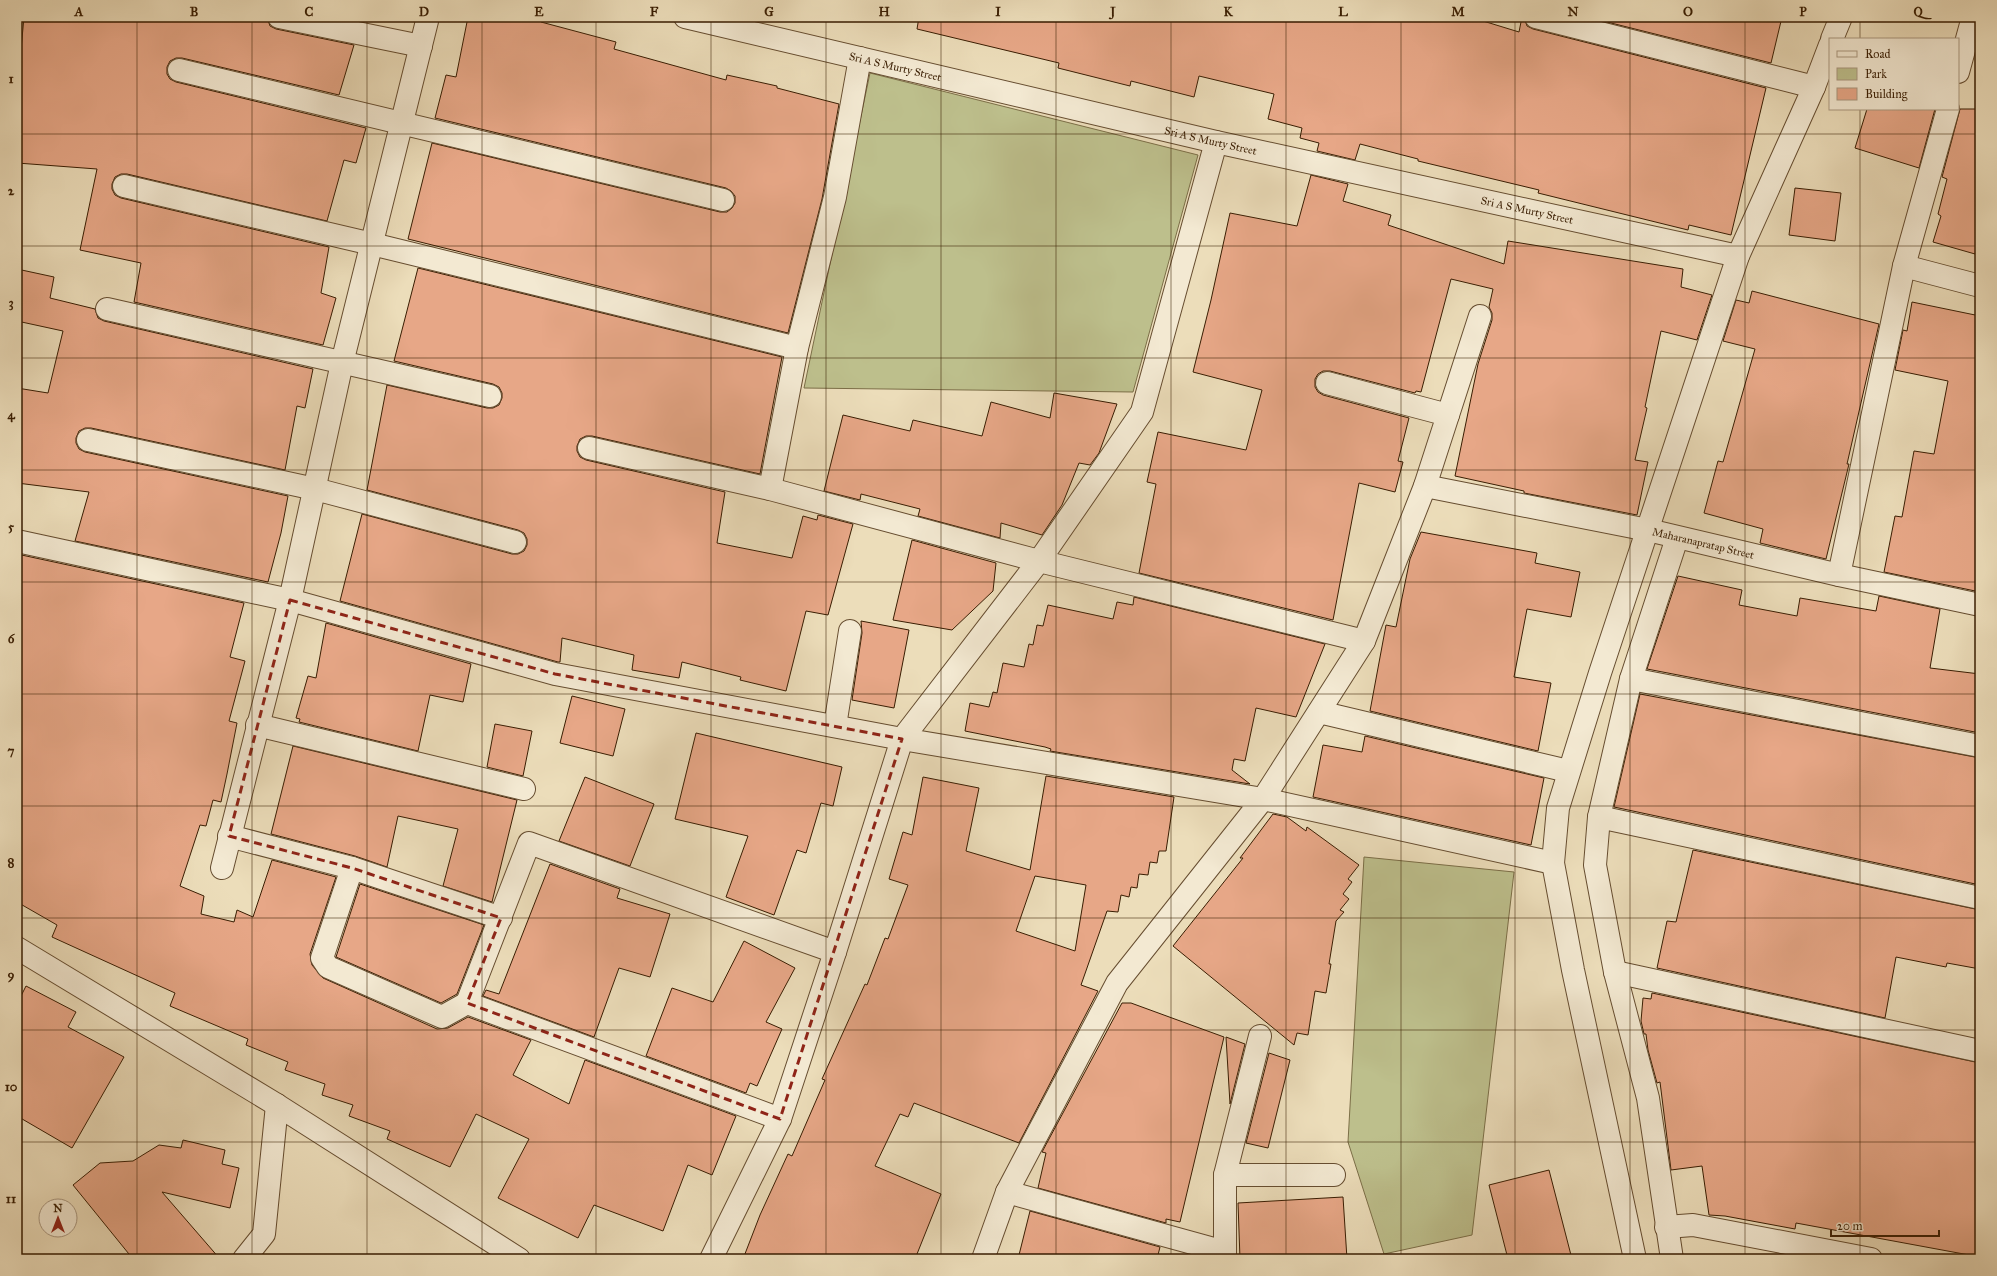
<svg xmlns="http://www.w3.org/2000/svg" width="1997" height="1276" font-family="'IM FELL Great Primer',serif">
<rect width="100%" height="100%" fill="#ecddba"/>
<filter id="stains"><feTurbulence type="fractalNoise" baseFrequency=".005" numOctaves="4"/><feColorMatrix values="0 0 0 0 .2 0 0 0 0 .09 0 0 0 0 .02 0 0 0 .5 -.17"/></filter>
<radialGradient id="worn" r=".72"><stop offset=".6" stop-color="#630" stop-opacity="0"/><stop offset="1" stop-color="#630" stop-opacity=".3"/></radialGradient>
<path fill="#bdbf8c" stroke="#7b6e47" d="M870 73 1198 155 1133 392 804 388Z
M1364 857 1514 872 1472 1235 1384 1254 1348 1142Z"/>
<path fill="#e7a787" stroke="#391d02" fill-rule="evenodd" d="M24 17H267L270 26 276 29 354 45 339 95 182 58H176L170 61 167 67V74L170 79 176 82 366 128 356 163 344 160 327 221 127 174H121L115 177 112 184V189L115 195 121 198 329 247 321 293 336 298 323 345 134 302 141 263 80 250 97 169 17 163V71H19Z
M341 17H363L361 21Z
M468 17H542L541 22 616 42 614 49 726 80 727 75 777 86V88L839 104 822 199 788 333 408 239 432 143 720 212H727L732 208 735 203V196L731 191 726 188 435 118 446 75 456 77Z
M919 17H1470L1519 32 1522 17H1524L1527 26 1533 29 1766 88 1731 235 1689 225 1688 230 1538 193 1539 190 1418 161V159L1360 144 1355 160 1317 151 1319 143 1300 138 1302 128 1268 119 1274 94 1199 76 1194 97 1131 81 1130 86 1058 68 1059 63 917 29Z
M1587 17H1782L1771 63Z
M1867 109H1935L1919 168 1855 148Z
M1960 109H1980V238L1975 254 1933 242 1941 216 1938 214 1947 179 1942 177Z
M1311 175 1348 184 1343 201 1391 215 1388 225 1504 264 1508 241 1683 269 1681 287 1712 295 1697 340 1661 331 1645 407 1647 408 1635 460 1648 462 1637 515 1524 493V491L1455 476 1478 364 1492 320V313L1489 307 1493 289 1451 279 1421 392 1416 391 1415 393 1330 371H1323L1318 374 1315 379V387L1318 392 1323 395 1409 418 1398 461 1403 462 1395 492 1359 483 1333 620 1139 573 1156 484 1147 482 1158 432 1246 450 1262 390 1193 372 1211 300 1230 213 1297 226Z
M1795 188 1841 193 1835 241 1789 235Z
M418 268 782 357 760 474 592 436H586L580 439 577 446V451L580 457 586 460 725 492 717 543 792 558 803 516 817 520 818 515 853 524 828 615 806 611 786 691 740 680 741 677 682 662 679 678 632 670 634 655 562 638 560 662H558L340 601 362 514 512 554H518L524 551 527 545V539L524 533 518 530 367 490 387 385 487 408H493L499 405 502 398V393L499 387 493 384 394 361Z
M17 269 54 277 50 298 95 309 98 318 104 321 313 369 305 408 297 406 285 470 91 428H85L79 431 76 438V443L79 449 85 452 288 496 281 533 268 582 75 541 89 492 17 483V388L48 393 63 331 17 321Z
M1752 291 1879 324 1847 464H1849L1826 559 1760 543 1763 529 1704 513 1718 461 1723 462 1755 349 1723 341 1736 300 1749 303Z
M1912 302 1980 316V592L1884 572 1895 516 1902 517 1914 451 1934 454 1948 381 1895 370 1903 330 1907 331Z
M1054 393 1117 404 1099 453 1090 465 1079 463 1062 505 1042 535 1001 523 1000 538 918 516 920 509 861 494 860 500 824 491 843 415 910 431 913 420 982 436 991 402 1050 418Z
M1421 532 1537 553 1535 563 1580 572 1571 617 1527 609 1514 677 1551 683 1538 751 1370 711 1386 625 1396 627 1410 559Z
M912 540 996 563 993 591 952 630 893 620Z
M17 554 244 603 230 657 245 661 229 721 237 723 227 774 221 802 213 800 206 826 200 825 180 886 204 896 201 914 234 922 237 910 253 917 272 860 336 877 310 954 312 965 323 978 437 1029 448 1028 468 1017 531 1040 513 1075 569 1104 585 1060 736 1116 712 1175 688 1165 663 1231 594 1205 578 1238 498 1198 529 1139 476 1114 450 1167 387 1139 390 1131 349 1116 353 1105 322 1095 325 1084 285 1070 288 1062 246 1045 248 1039 170 1006 175 993 52 937 57 925 17 902Z
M1678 576 1742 590 1739 605 1797 616 1800 598 1876 611 1879 596 1940 609 1930 668 1980 674V733L1647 669Z
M1134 597 1325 644 1296 717 1256 708 1245 761 1234 759 1232 770 1250 784 1050 751 1051 749 1045 747 965 731 970 703 989 707 993 692 997 693 1003 663 1024 667 1029 644 1033 645 1037 625 1043 626 1048 605 1113 619 1117 602 1133 605Z
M861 621 909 630 894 708 852 700 862 633Z
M326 623 471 664 463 702 430 695 418 751 299 722 300 719 296 718 308 676 316 678Z
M1640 694 1980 758V885L1614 807Z
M572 696 625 709 613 756 560 743Z
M495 724 532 731 523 776 487 767Z
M696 733 842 767 833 806 821 803 806 853 797 850 774 915 726 897 748 836 675 819Z
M1365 736 1544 778 1531 845 1313 797 1323 745 1362 752Z
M293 746 517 800 492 902 443 886 458 829 398 816 387 867 355 856 271 834Z
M1046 776 1174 797 1166 851H1159L1157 863 1150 862 1148 875 1139 874 1137 888 1131 887 1129 897 1121 895 1118 912 1107 911 1081 985 1098 991 1019 1143 914 1103 908 1117 900 1114 875 1166 941 1194 915 1259H743L760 1215 788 1154 792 1156 825 1080 822 1079 865 984 867 985 885 938 888 939 908 885 889 879 903 832 912 835 923 777 979 788 966 851 1030 870ZM1035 876 1086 885 1075 951 1016 931Z
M585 777 654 804 630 866 559 841Z
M1273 814 1287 817 1306 831 1307 827 1359 865 1348 879 1352 882 1343 894 1349 899 1340 910 1344 912 1336 921 1329 964H1331L1326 993 1315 991 1308 1035 1297 1033 1294 1045 1173 946 1243 858H1240Z
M1693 850 1980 910V969L1947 963 1946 967 1896 957 1885 1018 1657 968 1667 921 1676 922Z
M550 864 620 889 617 898 670 914 650 977 619 968 594 1037 483 996 486 990 499 994Z
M360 884 484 925 457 994 441 1003 336 957Z
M744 941 795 968 766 1022 782 1029 757 1086 750 1083 746 1093 646 1056 672 988 713 1002Z
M26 986 76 1012 68 1027 124 1057 72 1148 17 1116V1004Z
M1652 993 1980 1063V1257L1796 1223 1795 1229 1725 1216 1709 1215 1702 1166 1671 1170 1660 1082 1657 1083 1648 1050 1646 1034H1644L1641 1021 1643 998 1651 999Z
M1122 1003H1131L1224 1037 1180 1222 1166 1219V1223L1038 1188 1046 1153 1042 1152Z
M1226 1037 1245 1044 1230 1104Z
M1269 1053 1290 1060 1268 1148 1246 1143Z
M183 1140 225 1150 222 1164 239 1168 230 1208 162 1192 220 1259H133L73 1185 100 1163 133 1161 159 1145 181 1148Z
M1549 1170 1572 1259H1508L1489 1185Z
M1343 1197 1347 1259H1240L1238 1203Z
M1030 1211 1160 1247 1157 1259H1018Z"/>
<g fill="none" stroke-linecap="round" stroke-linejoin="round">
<g stroke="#664d30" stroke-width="24">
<g id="street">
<path d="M279 17 421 46"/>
<path id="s1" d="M685 17 1216 142 1738 256"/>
<path d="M1536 17 1814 87"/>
<path d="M1832 39 1841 17"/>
<path d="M179 70 723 200"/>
<path d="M1958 72 1973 17"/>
<path d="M124 186 372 244 797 348"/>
<path d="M1904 266 1980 286"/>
<path d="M107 309 490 396"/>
<path d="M1327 383 1448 415"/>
<path d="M88 440 315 489 515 542"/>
<path d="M589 448 770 489 1039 561 1364 641"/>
<path id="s2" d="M1425 486 1648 530 1839 575 1980 605"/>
<path d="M770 489 797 348 835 197 860 58"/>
<path d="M17 541 290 600 555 674 902 739 1263 799 1553 863"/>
<path d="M1839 575 1904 266 1948 109"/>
<path d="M1631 679 1980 746"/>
<path d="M1319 712 1568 771"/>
<path d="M257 725 524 789"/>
<path d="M835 726 850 631"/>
<path d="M1599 817 1980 898"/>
<path d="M229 836 352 868 501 918"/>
<path d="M222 868 290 600 342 363 428 17"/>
<path d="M352 868 322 958 328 967 442 1017 467 1003"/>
<path d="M17 948 277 1105 519 1259"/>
<path d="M1615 972 1980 1051"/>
<path d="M780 1119 467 1003 529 843 835 952"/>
<path d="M1225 1175 1260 1036"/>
<path d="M1007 1192 1225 1252"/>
<path d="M1666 1227 1693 1225 1871 1259"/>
<path d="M244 1259 264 1234 277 1105"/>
<path d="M711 1259 780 1119 835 952 902 739 1039 561 1142 412 1216 142"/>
<path d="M983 1259 1007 1192 1117 983 1263 799 1364 641 1425 486 1480 316"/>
<path d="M1225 1259V1175H1334"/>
<path d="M1635 1259 1573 970 1553 863 1558 808 1600 673 1738 256 1814 87 1830 45"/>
<path d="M1672 1259 1648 1098 1615 972 1595 865 1599 817 1631 679 1677 538"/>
</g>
</g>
<use href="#street" stroke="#f3e9d2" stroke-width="22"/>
</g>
<path fill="none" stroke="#8f2418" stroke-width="3" stroke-dasharray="8 5" stroke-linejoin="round" d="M290 600 555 674 902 739 780 1119 467 1003 501 918 352 868 229 836Z"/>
<path fill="none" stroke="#391d02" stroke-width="1" stroke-opacity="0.55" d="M137 17V1259M252 17V1259M367 17V1259M482 17V1259M596 17V1259M711 17V1259M826 17V1259M941 17V1259M1056 17V1259M1171 17V1259M1286 17V1259M1401 17V1259M1515 17V1259M1630 17V1259M1745 17V1259M1860 17V39M1860 109V1259M17 134H1980M17 246H1980M17 358H1980M17 470H1980M17 582H1980M17 694H1980M17 806H1980M17 918H1980M17 1030H1980M17 1142H1980"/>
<g text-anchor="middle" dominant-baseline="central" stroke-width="3" stroke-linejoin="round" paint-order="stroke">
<g font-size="11" fill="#391d02" stroke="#f3e9d2">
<text stroke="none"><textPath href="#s1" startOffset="216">Sri A S Murty Street</textPath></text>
<text stroke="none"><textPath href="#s1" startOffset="540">Sri A S Murty Street</textPath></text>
<text stroke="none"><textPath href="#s1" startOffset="864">Sri A S Murty Street</textPath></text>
<text stroke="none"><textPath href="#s2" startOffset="284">Maharanapratap Street</textPath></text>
</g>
</g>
<rect width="1997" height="1276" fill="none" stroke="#ecddba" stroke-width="44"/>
<rect x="1829" y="38" width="130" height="72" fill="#f3e9d2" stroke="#a9977f"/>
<rect x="1837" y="51" width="20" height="6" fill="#f3e9d2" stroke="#a9977f"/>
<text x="1865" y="58" font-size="12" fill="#391d02">Road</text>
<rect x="1837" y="68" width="20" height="12" fill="#bdbf8c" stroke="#a9977f"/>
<text x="1865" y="78" font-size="12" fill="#391d02">Park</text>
<rect x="1837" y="88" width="20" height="12" fill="#e7a787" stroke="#a9977f"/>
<text x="1865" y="98" font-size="12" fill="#391d02">Building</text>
<g transform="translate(58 1218)"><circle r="19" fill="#f3e9d2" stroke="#a9977f"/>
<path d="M0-3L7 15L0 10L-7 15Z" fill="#8f2418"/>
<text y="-6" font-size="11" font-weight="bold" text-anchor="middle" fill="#391d02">N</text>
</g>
<path d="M1831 1230v6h108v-6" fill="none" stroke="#391d02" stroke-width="2"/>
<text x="1837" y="1230" font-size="12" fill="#391d02" stroke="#f3e9d2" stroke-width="3" paint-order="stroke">20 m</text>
<rect x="22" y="22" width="1953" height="1232" fill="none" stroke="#391d02" stroke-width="1.5"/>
<g font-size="13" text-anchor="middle" font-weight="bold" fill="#391d02">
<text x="79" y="16">A</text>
<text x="194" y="16">B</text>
<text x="309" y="16">C</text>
<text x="424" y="16">D</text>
<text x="539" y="16">E</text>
<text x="654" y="16">F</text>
<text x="769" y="16">G</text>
<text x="884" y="16">H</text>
<text x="998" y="16">I</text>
<text x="1113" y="16">J</text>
<text x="1228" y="16">K</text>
<text x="1343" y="16">L</text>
<text x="1458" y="16">M</text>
<text x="1573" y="16">N</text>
<text x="1688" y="16">O</text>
<text x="1803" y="16">P</text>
<text x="1918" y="16">Q</text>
<text x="11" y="83">1</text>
<text x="11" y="195">2</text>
<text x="11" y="307">3</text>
<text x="11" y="419">4</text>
<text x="11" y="531">5</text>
<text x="11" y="643">6</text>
<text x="11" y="755">7</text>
<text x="11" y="867">8</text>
<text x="11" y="979">9</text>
<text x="11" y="1091">10</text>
<text x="11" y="1203">11</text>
</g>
<rect width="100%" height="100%" filter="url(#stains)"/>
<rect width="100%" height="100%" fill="url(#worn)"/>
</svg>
